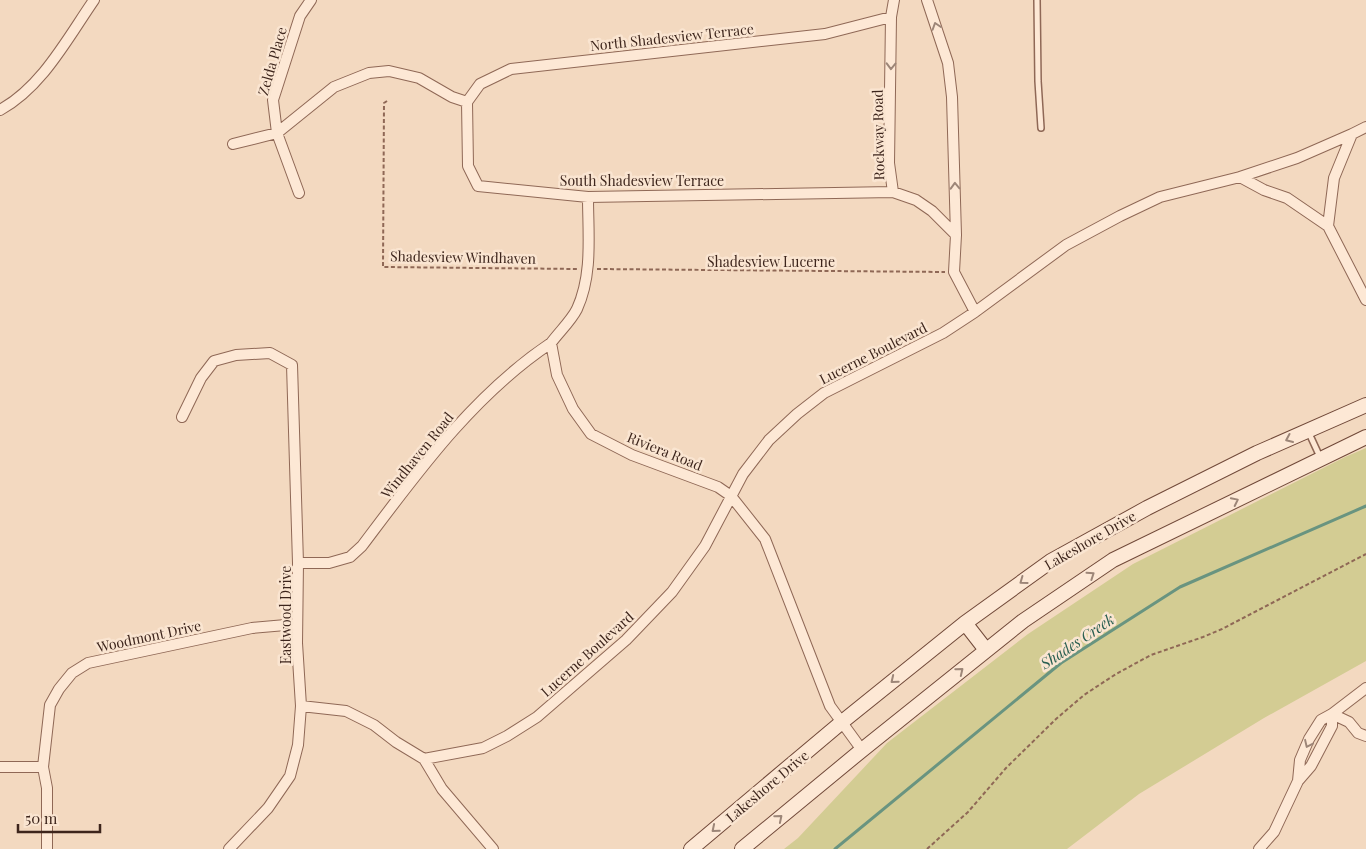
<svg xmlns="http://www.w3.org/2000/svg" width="1366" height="849" font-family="'Playfair Display',serif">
<rect width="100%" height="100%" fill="#f3d9c0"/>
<path fill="#d3cc93" d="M1366 448V661L1264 718 1139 794 1067 849H784L798 838 887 743 1028 634 1133 564 1345 457Z"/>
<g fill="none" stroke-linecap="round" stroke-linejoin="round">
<path stroke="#699480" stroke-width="3" d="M835 849 1061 663 1180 587 1366 506"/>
<g stroke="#8f6856" stroke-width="8">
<path id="service" d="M1037 0 1038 81 1041 128
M1308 431 1320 457"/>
</g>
<g stroke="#8f6856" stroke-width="12">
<path id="minor" d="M927 0 948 63 952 97 956 235 954 272 975 312
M467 102 468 166 478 186 588 197 893 192 916 200 932 211 956 235
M467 102 480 84 511 69 825 34 891 17
M0 110C42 87 67 39 94 0
M233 144 277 133 334 87 369 73 389 71 419 78 452 97 467 102
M1240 177 1297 158 1352 134
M893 192 889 163 891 17 894 0
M299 193 277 133 273 100 300 16 311 0
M588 197C588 234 593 274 577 309 571 321 559 332 551 343L557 375 573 409 591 434 632 455 718 487 731 496 765 539 830 706 862 750
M1328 226 1334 178 1352 134 1366 127
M182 417 201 378 214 361 236 355 270 353 292 365 298 563 297 643 301 706 298 745 290 776 268 808 229 849
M298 563H329L350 557 362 546C417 473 473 395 551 343
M301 706 346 711 374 725 396 742 424 759 442 789 493 849
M1332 714 1349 722 1358 733 1366 736
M424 759 483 748 507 736 537 717 626 640 672 592 705 546 743 474 769 440 797 414 824 393 943 333 975 312 1066 245 1120 216 1160 197 1240 177 1264 190 1287 198 1328 226 1366 300
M0 767H43
M1298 781 1300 760 1309 739 1321 720 1332 714 1366 688
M47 849V788L43 767 50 705 59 689 72 673 88 663 252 628 297 624
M1259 849 1274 832 1298 781 1311 766 1332 726V714"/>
</g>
<g stroke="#714939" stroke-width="16">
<path id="secondary" d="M965 623 986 650
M691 849 842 722 965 623 1051 561 1147 508 1257 453 1366 405
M742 849 862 750 1023 621 1113 560 1366 437"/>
</g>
<path stroke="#8f6856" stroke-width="2" stroke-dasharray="4 2.5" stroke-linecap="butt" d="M387 101 384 103 383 267 577 269
M597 269 945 272
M927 849 968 812 1006 768 1056 719 1084 695 1116 674 1151 655 1203 637 1222 629 1366 554"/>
<use href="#service" stroke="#fde8d5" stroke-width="5"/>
<use href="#minor" stroke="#fde8d5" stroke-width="10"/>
<use href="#secondary" stroke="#fde8d5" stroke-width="14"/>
</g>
<defs><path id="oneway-chevron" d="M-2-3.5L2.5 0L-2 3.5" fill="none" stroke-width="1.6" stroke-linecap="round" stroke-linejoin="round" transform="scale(1.25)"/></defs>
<g stroke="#9d8678">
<use href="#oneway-chevron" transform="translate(936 26) rotate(-108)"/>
<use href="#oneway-chevron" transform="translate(891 66) rotate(91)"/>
<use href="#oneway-chevron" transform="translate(955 186) rotate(-92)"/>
<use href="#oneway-chevron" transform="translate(1289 439) rotate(156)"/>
<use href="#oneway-chevron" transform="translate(1235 501) rotate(-26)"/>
<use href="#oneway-chevron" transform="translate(1091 575) rotate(-34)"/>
<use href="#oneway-chevron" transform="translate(1023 581) rotate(144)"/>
<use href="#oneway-chevron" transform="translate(960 671) rotate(-39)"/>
<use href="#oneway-chevron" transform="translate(894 680) rotate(141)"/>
<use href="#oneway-chevron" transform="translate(1308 744) rotate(115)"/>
<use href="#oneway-chevron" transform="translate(779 818) rotate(-40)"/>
<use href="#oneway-chevron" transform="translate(715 829) rotate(140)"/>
</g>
<g text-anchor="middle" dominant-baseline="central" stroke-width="5" stroke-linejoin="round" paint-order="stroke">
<g font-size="14" fill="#3d251c" stroke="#fae5d1">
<text transform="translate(672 37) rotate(-6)">North Shadesview Terrace</text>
<text transform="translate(272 61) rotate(-74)">Zelda Place</text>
<text transform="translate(878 135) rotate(-91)">Rockway Road</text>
<text x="642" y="180">South Shadesview Terrace</text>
<text transform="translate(463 257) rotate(1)">Shadesview Windhaven</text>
<text x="771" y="261">Shadesview Lucerne</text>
<text transform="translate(873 353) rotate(-27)">Lucerne Boulevard</text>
<text transform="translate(665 451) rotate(22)">Riviera Road</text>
<text transform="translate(417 455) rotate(-51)">Windhaven Road</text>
<text transform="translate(1090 540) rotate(-30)">Lakeshore Drive</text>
<text transform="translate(285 615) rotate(-90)">Eastwood Drive</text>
<text transform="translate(149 636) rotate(-12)">Woodmont Drive</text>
<text transform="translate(587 654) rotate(-42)">Lucerne Boulevard</text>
<text transform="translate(767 786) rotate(-40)">Lakeshore Drive</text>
</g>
<g font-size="15" font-style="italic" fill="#295e50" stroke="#fae5d1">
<text transform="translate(1077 641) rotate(-34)">Shades Creek</text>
</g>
</g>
<path d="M18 824v8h82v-8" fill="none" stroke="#3d251c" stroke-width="2.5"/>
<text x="25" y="824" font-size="15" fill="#3d251c" stroke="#fae5d1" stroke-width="4" paint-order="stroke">50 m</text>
</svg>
